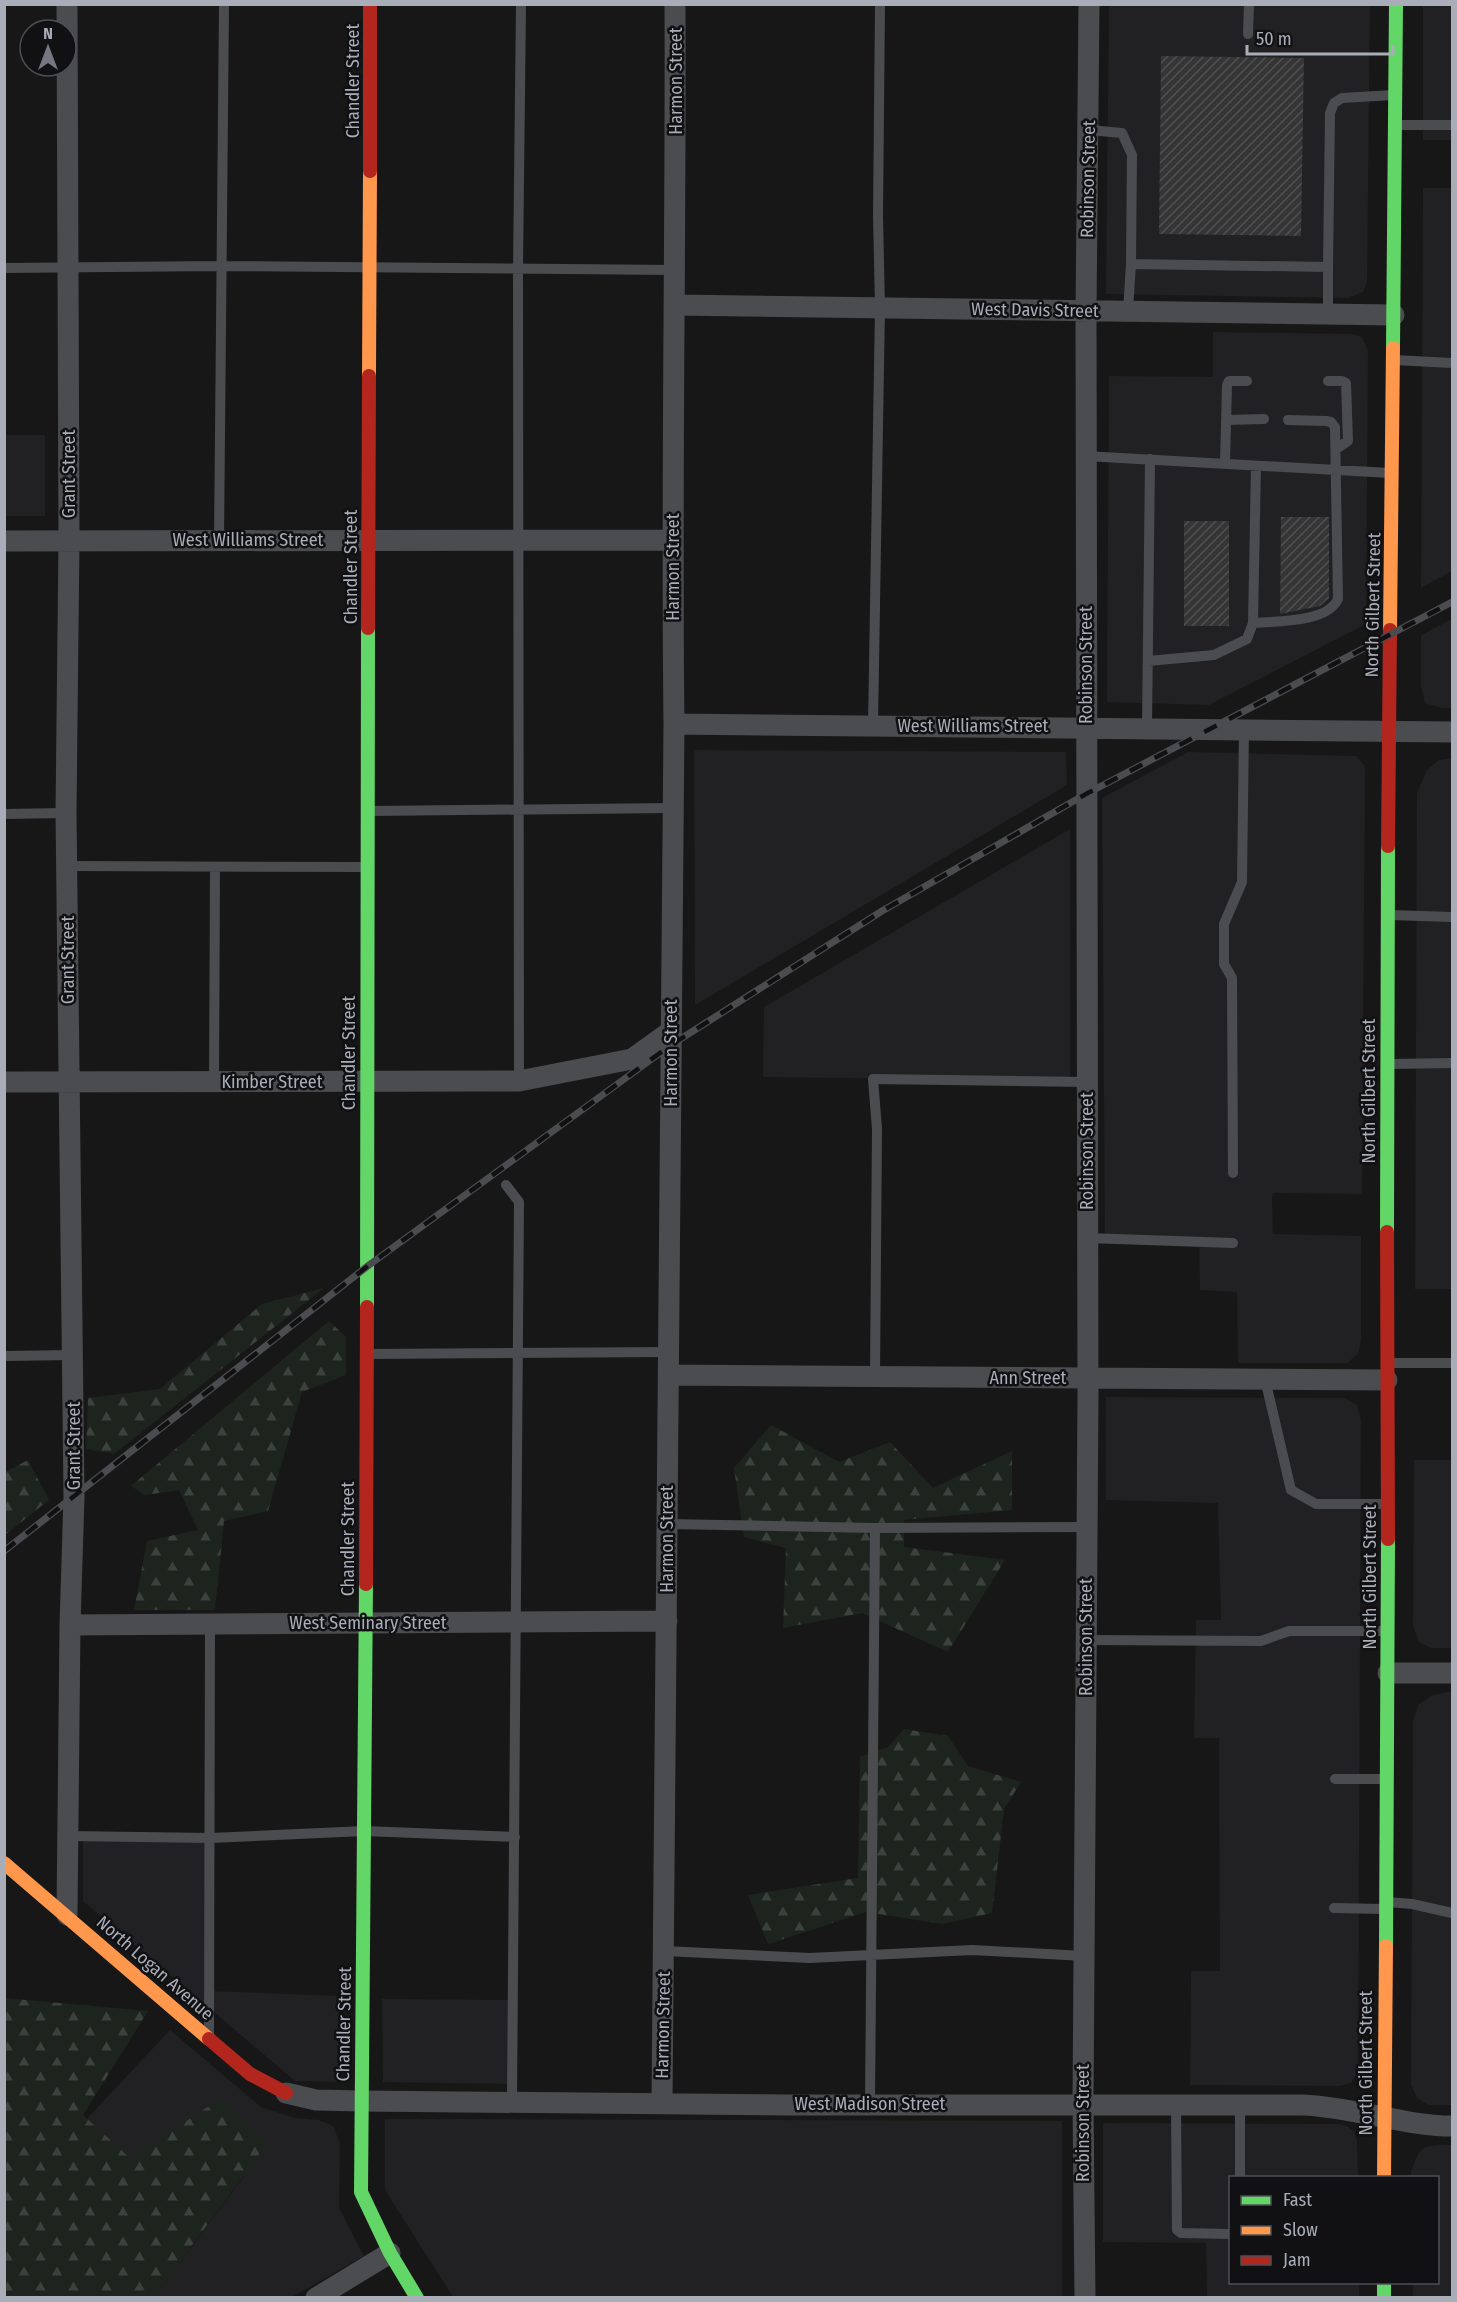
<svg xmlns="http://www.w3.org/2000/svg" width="1457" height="2302" font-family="'Fira Sans Condensed',sans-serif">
<defs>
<pattern id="forest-firs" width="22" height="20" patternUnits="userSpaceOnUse" patternTransform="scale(1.5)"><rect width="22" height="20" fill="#1d241e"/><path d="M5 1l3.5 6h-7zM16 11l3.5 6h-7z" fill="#3b413d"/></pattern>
<pattern id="building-hatch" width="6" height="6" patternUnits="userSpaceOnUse" patternTransform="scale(1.5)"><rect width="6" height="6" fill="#353536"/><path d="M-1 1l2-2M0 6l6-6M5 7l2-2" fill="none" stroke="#4f5051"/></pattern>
</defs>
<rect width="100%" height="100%" fill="#171717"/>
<path fill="#212123" d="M1109 5H1370L1367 282 1363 292 1348 298 1106 294Z
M1423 5H1452V140H1423Z
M1423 188H1452V571L1421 588Z
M1213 332 1352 334 1362 337 1368 350 1366 624 1209 705 1107 702 1109 376 1213 377Z
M5 435H45V516H5Z
M1452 619V708H1441L1425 703 1421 686V635Z
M694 750 1066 752 1067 785 695 1005Z
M1188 752 1356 756 1365 766 1362 1194 1273 1193 1272 1198 1273 1234 1361 1236V1341L1358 1354 1347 1363H1238L1237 1292 1200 1290 1199 1242 1105 1239 1102 798Z
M1452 758V1289H1415L1417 793 1427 770 1439 760Z
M1070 829V1081L763 1077 764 1007Z
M1106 1397 1345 1398 1357 1405 1361 1419 1358 2072 1351 2083 1340 2086 1190 2085 1191 1971H1220L1219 1738H1194L1196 1620H1221L1218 1503 1106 1500Z
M1414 1460H1452V1648H1431L1419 1642 1413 1625Z
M1452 1691V2105H1429L1417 2098 1411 2085 1413 1720 1419 1704 1433 1695Z
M83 1836 211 1838 210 1991 340 1996 339 2082 295 2081 83 1901Z
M382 1999 513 2000 512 2084 383 2082Z
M170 2030 261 2107 295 2118 319 2120 333 2126 340 2143 339 2208 364 2256 292 2297H154L244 2176 143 2177 82 2124Z
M385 2119 1062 2121V2297H453L385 2190Z
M1103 2123 1338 2124 1347 2126 1354 2131 1357 2141 1358 2177 1230 2178V2282L1359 2283V2297H1207L1206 2243 1103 2242Z
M1438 2145H1452V2297H1413V2283L1438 2282V2178L1411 2177V2171L1418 2154 1425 2147Z"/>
<path fill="url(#forest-firs)" d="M324 1288 114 1454 86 1449 88 1398 160 1389 262 1304Z
M329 1321 346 1337V1375L302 1392 268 1511 224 1521 215 1610H134L147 1541 198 1530 179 1490 145 1495 131 1486Z
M771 1425 839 1462 890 1442 933 1488 1012 1451V1510L904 1520V1547L1005 1560 948 1652 862 1613 783 1628 786 1548 744 1537 734 1468Z
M28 1460 49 1500 5 1535V1472Z
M904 1729 948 1736 968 1766 1021 1782 1004 1809 992 1913 942 1924 866 1912 768 1944 748 1895 858 1878 860 1757 888 1747Z
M4 1998 148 2011 83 2115 130 2158 220 2099 267 2144 154 2297H5Z"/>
<path fill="url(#building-hatch)" d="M1161 56 1304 58 1301 236 1159 234Z
M1281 517H1329V598L1320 606 1280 614Z
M1184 521H1229V626H1184Z"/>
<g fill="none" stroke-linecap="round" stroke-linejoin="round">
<path stroke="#4b4c50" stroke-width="10" d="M1248 34 1249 4
M1396 125H1452
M1089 130 1122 133 1132 155 1131 264
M1328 267 1330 113 1334 103 1342 98 1393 95
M4 268 220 266 676 270
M1128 311 1131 264 1328 267V315
M1394 360 1452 363
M1328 381H1342L1346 383 1348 441 1336 449
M1226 420 1264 419
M1085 456 1390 473
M1225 464 1227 385 1229 381H1247
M219 541 224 4
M1253 623C1277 621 1327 623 1338 599L1335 427 1331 422 1326 421 1288 420
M1148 661 1214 655 1247 639 1253 623 1256 466
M873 725 880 307 878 216 880 4
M1147 728 1150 459
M370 811 672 808
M4 814 66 813
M67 866 365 867
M1390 915 1452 917
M1390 1064 1452 1063
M519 1081 518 269 521 4
M214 1082 215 867
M1233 1173 1232 978 1224 964V924L1242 882 1244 729
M506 1185 519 1202 512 2101
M1087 1238 1233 1243
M367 1354 669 1352
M4 1356 74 1355
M1390 1363H1452
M875 1376 877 1129 873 1079 1087 1082
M1265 1379 1291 1490 1316 1504H1386
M667 1524 875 1528 1087 1527
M1086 1640 1261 1641 1289 1631H1387
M1335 1779H1386
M68 1836 211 1838 364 1831 515 1837
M1388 1902 1412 1904 1452 1913
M1334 1908 1384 1909
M664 1951 810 1958 972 1950 1084 1956
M209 2034 210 1623
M870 2103 875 1528
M1176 2104 1177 2230 1181 2233 1230 2234
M1240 2178V2104"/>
<path stroke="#4b4c50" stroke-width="21" d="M67 4 69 540 66 813 74 1497 70 1625 67 1915
M676 305 1394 315
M4 541 672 540
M674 724 1452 732
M4 1082 519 1081 632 1059 671 1031
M670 1375 1387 1380
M70 1625 667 1621
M1388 1673H1452
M286 2093 316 2100 361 2101 791 2105H1303C1354 2107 1404 2126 1452 2126
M662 2102 674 724C671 484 676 244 675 4
M316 2298 390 2253
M1085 2298 1083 2103 1088 1396 1086 312 1089 4"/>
<path stroke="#63d668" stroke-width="14" d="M1393 348 1396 4
M1387 1232 1388 846
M367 1307 368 628
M366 1584 361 2192 390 2253 417 2298
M1386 1946 1388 1539
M1384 2282V2298"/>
<path stroke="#ff974d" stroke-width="14" d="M369 376 370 171
M1390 630 1393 348
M4 1863 209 2039
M1384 2178 1386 1946"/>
<path stroke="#b3261e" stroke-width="14" d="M370 171V4
M368 628 369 376
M1388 846 1390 630
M1387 1232 1388 1539
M366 1584 367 1307
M209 2039 250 2074 286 2093"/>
<g stroke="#4b4c4f" stroke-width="7">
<path id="rail" d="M4 1551 369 1265 671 1045 882 911 1086 794 1452 602"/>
</g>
<use href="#rail" stroke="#111113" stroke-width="4.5" stroke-dasharray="14" stroke-linecap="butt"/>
</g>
<g text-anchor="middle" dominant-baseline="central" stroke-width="5" stroke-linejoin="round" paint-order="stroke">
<g font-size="18" fill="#a8adb8" stroke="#111113">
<text transform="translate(353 81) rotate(-90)">Chandler Street</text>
<text transform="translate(676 81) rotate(-90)">Harmon Street</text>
<text transform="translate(1088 179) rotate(-89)">Robinson Street</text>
<text transform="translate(1035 310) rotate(1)">West Davis Street</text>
<text transform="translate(69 474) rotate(-90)">Grant Street</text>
<text x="248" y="540">West Williams Street</text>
<text transform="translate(351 567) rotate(-90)">Chandler Street</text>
<text transform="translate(673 567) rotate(-90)">Harmon Street</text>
<text transform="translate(1373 605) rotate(-89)">North Gilbert Street</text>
<text transform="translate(1086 665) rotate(-90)">Robinson Street</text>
<text x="973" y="726">West Williams Street</text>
<text transform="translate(68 960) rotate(-90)">Grant Street</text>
<text transform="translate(349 1053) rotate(-90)">Chandler Street</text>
<text transform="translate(671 1053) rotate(-90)">Harmon Street</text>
<text x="272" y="1082">Kimber Street</text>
<text transform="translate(1369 1091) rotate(-90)">North Gilbert Street</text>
<text transform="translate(1087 1151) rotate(-90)">Robinson Street</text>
<text x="1028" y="1378">Ann Street</text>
<text transform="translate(74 1446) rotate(-90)">Grant Street</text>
<text transform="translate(348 1539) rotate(-90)">Chandler Street</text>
<text transform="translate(667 1539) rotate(-90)">Harmon Street</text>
<text transform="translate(1370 1577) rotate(-90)">North Gilbert Street</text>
<text x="368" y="1623">West Seminary Street</text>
<text transform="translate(1086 1637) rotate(-90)">Robinson Street</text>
<text transform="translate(155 1968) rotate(41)">North Logan Avenue</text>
<text transform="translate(344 2024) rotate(-89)">Chandler Street</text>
<text transform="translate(663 2025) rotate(-89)">Harmon Street</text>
<text transform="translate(1366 2063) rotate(-90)">North Gilbert Street</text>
<text x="870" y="2104">West Madison Street</text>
<text transform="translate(1083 2123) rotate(-90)">Robinson Street</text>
</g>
</g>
<rect width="1457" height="2302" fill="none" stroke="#a8adb8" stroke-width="12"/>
<rect x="1229" y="2176" width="210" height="108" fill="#111113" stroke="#4d4f55" stroke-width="1.5"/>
<rect x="1241" y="2196" width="30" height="9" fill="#63d668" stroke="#4d4f55" stroke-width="1.5"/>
<text x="1283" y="2206" font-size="18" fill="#a8adb8">Fast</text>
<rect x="1241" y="2226" width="30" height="9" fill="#ff974d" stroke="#4d4f55" stroke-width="1.5"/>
<text x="1283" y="2236" font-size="18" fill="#a8adb8">Slow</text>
<rect x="1241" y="2256" width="30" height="9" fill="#b3261e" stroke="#4d4f55" stroke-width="1.5"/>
<text x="1283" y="2266" font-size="18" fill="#a8adb8">Jam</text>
<g transform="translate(48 48)"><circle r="28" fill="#111113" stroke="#4d4f55" stroke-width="1.5"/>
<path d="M0-4.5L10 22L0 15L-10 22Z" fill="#757880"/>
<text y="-9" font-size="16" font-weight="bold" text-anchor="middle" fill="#a8adb8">N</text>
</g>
<path d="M1247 45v9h146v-9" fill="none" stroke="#a8adb8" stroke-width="3"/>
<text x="1256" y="45" font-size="18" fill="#a8adb8" stroke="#111113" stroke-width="4.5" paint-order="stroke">50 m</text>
</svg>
